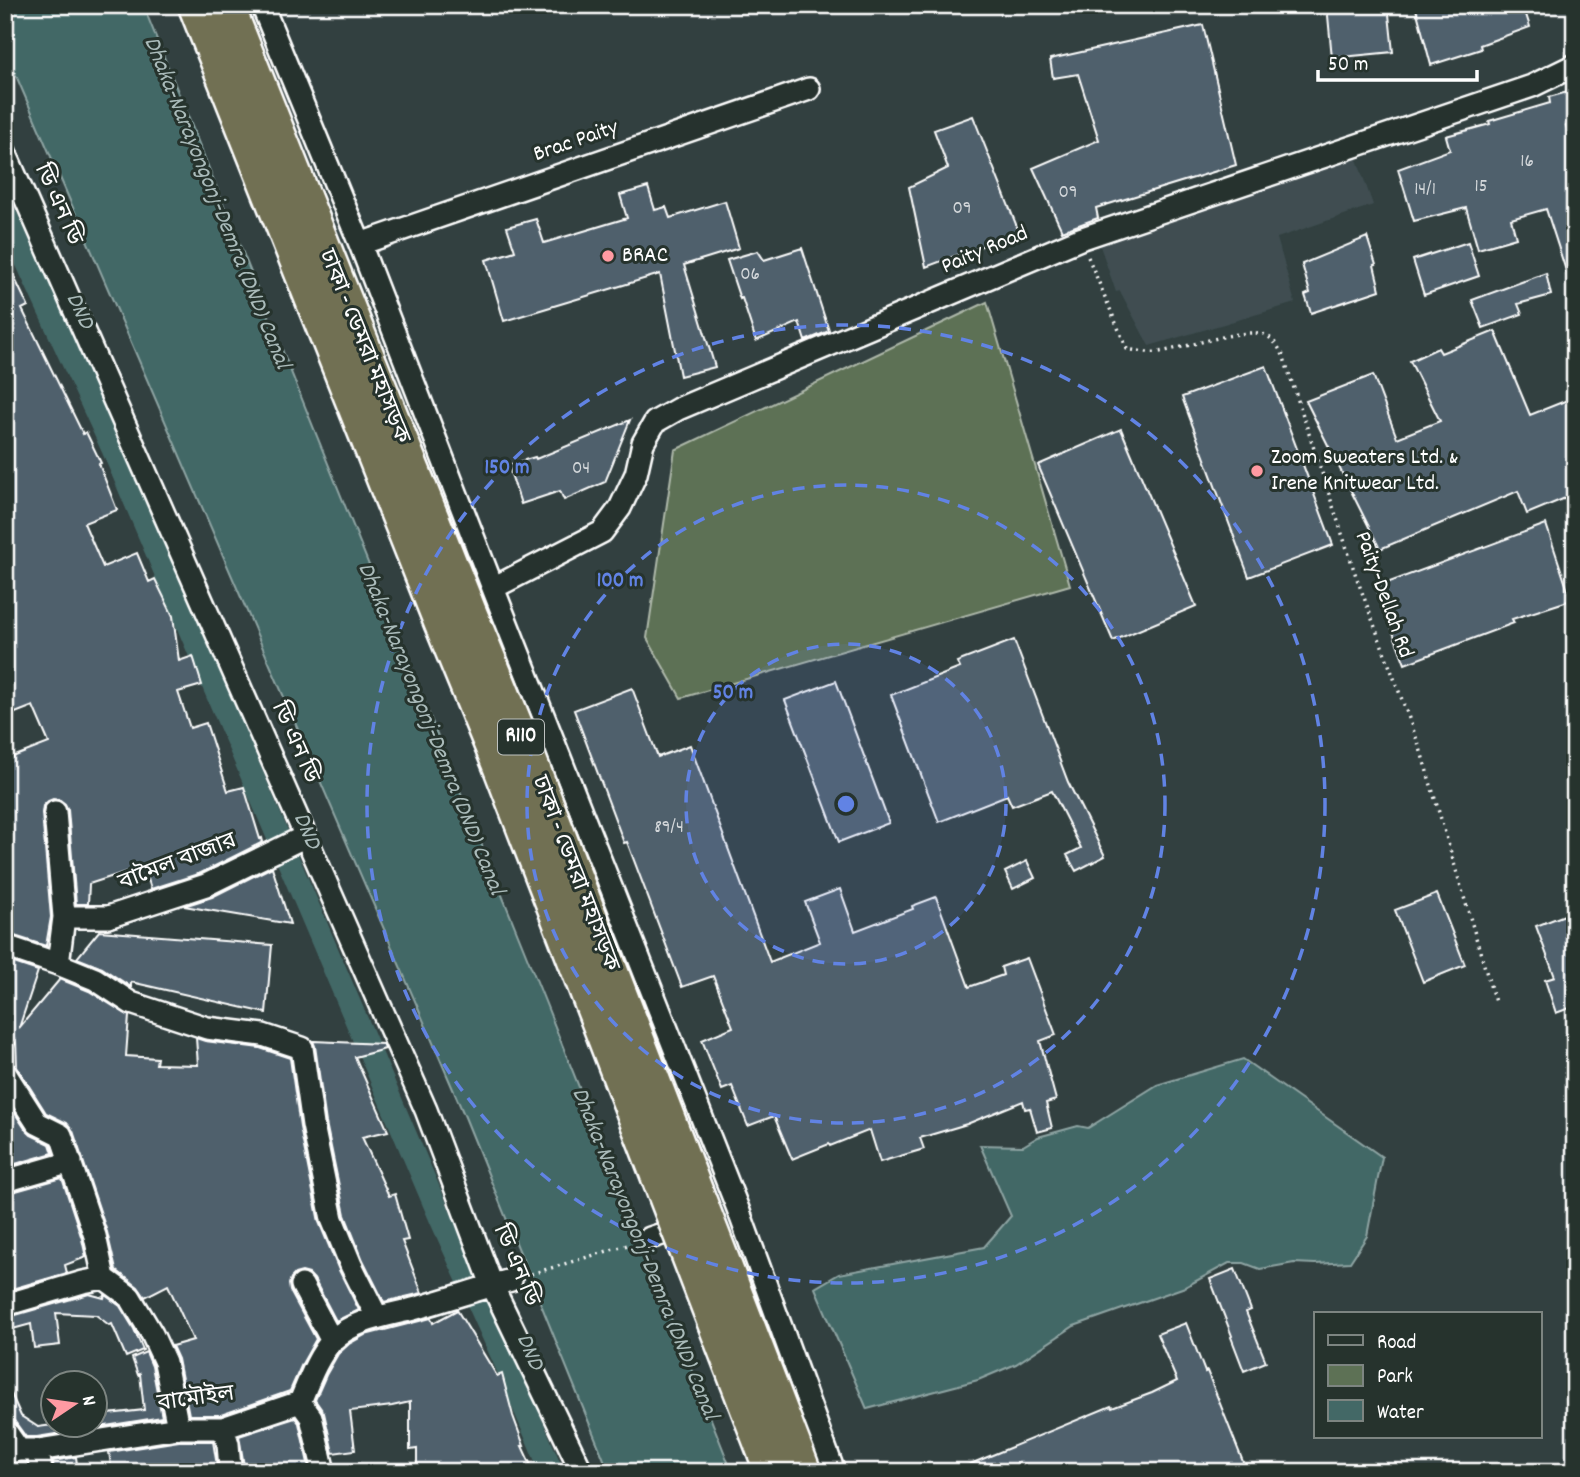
<svg xmlns="http://www.w3.org/2000/svg" width="1580" height="1477" font-family="Dekko,'Noto Sans Bengali',sans-serif">
<rect width="100%" height="100%" fill="#324040"/>
<filter id="ink" filterUnits="userSpaceOnUse"><feTurbulence type="fractalNoise" baseFrequency=".0143" numOctaves="2"/><feDisplacementMap in="SourceGraphic" scale="14" xChannelSelector="R" yChannelSelector="G"/><feConvolveMatrix kernelMatrix="1 2 1 2 8 2 1 2 1" color-interpolation-filters="sRGB"/></filter>
<g filter="url(#ink)">
<path fill="#3f4e51" d="M1354 151 1373 205 1277 238 1295 303 1149 346 1120 291 1116 292 1098 240Z"/>
<path fill="#5d7155" stroke="#aeb8aa" stroke-width="2" d="M987 302 1070 585 681 698 647 638 675 450Z"/>
<path fill="#436866" stroke="#8ea4a3" stroke-width="2" d="M5 5H143L544 999 732 1472H609L465 1117 5 50Z
M1243 1059 1382 1157 1367 1236 1350 1262 1315 1264 1294 1263 1260 1269 1244 1263H1229L1185 1287 1074 1326 1016 1364 978 1380 867 1409 815 1288 839 1274 984 1247 1011 1216 980 1145 1023 1146 1038 1137 1078 1126 1088 1128 1157 1085Z"/>
<g fill="none" stroke-linecap="round" stroke-linejoin="round">
<path stroke="#436866" stroke-width="23" d="M5 214 113 449 441 1219 503 1357 552 1472"/>
</g>
<path fill="#4f606c" stroke="#fff" stroke-width="2" d="M1327 5H1388L1393 52 1332 58Z
M1415 5H1523L1530 27 1480 45 1481 49 1431 65Z
M1203 25 1236 165 1096 208 1098 218 1062 231 1033 168 1099 140 1078 74 1053 78 1050 59Z
M1575 90V124L1566 126 1575 152V286H1571L1546 209 1511 219 1516 238 1478 249 1466 208 1414 221 1398 169 1450 150 1446 136 1490 124 1489 121 1550 103 1549 97Z
M973 116 1019 232 926 267 909 187 948 168 934 130Z
M648 187 655 210 666 207 670 218 725 201 739 248 684 265 715 367 680 376 660 274 504 321 486 260 515 251 507 227 536 219 544 243 627 218 620 195Z
M1367 237 1376 265H1374L1380 290 1311 313 1305 295 1310 293 1302 264Z
M1468 242 1479 276 1424 295 1413 260Z
M802 248 829 331 805 341 799 322 756 341 742 298 740 299 727 260 758 251 764 260Z
M5 258 28 306 22 309 83 434 86 432 101 463 99 464 117 510 84 523 103 567 137 553 149 582 155 579 173 616 179 661 193 656 202 685 178 692 190 728 206 723 228 791 244 787 260 839 262 838 263 842 201 873 151 889 144 866 89 884 88 904H76L68 810 65 804 60 800 53 799 48 801 43 806 42 813 51 917 46 946 5 933V760L49 743 33 706 5 717Z
M1546 273 1551 295 1518 304 1522 314 1483 328 1472 300Z
M1495 331 1530 415 1575 397V494L1527 514 1518 491 1380 549 1306 401 1373 375 1397 438 1440 421 1410 361 1438 348 1441 353Z
M1266 366 1333 545 1249 577 1182 397Z
M630 420 605 482 564 500 560 491 521 504 508 465 535 457 536 459Z
M1121 429 1196 606 1113 641 1038 465Z
M1546 524 1571 600 1512 619 1514 623 1405 664 1376 587Z
M1014 640 1068 782 1105 856 1076 871 1067 855 1081 848 1052 791 1012 806 1007 795 939 822 891 695 960 668 957 662Z
M836 681 889 823 839 842 785 700Z
M632 688 658 757 690 745 770 962 820 942 805 902 840 889 855 931 913 909 912 906 936 897 969 987 1003 975 1001 967 1027 958 1056 1035 1040 1041 1056 1100 1046 1103 1052 1128 1037 1132 1030 1108 1025 1109 1023 1101 967 1124 920 1138 924 1149 880 1162 870 1130 830 1146 829 1144 792 1159 774 1116 748 1126 732 1086 722 1090 702 1040 733 1027 713 976 682 987 627 842 624 843 574 710Z
M1027 861 1035 878 1013 889 1005 872Z
M272 867 290 924 184 906 212 897Z
M1437 894 1465 965 1423 982 1395 910Z
M1575 911V1006L1556 1013 1545 980 1555 977 1536 926Z
M99 931 272 945 266 1013 131 982V987L102 968 77 958Z
M5 960 38 971 19 1028 60 979 89 991 129 1016 126 1056 157 1058 156 1064 198 1065 196 1038 205 1041 260 1048 290 1058 300 1127 319 1222 339 1270 359 1310 336 1321 314 1279 309 1274 302 1272 295 1274 291 1278 289 1284 290 1291 316 1339 302 1364 290 1391 221 1415H189L178 1359 172 1346 193 1340 168 1285 145 1297 138 1287 116 1270 107 1232 73 1131 67 1123 46 1113 17 1067 16 1039 9 1061 5 1060Z
M313 1041 383 1044 385 1049 355 1057 388 1131 362 1137 389 1196 395 1194 408 1240 402 1241 422 1293 384 1302 363 1260 345 1215 326 1123 315 1046Z
M5 1098 26 1130 31 1135 50 1144 53 1153 5 1167Z
M62 1178 82 1239 86 1257 65 1265 67 1273 5 1291V1194Z
M1235 1269 1251 1310 1246 1312 1266 1362 1244 1371 1231 1337 1232 1336 1210 1279Z
M89 1294 104 1298 105 1295 120 1306 134 1329 143 1350 126 1357 112 1324 109 1325 96 1315 56 1313 60 1345 34 1348 31 1324 9 1330 5 1318Z
M457 1310 497 1376 502 1374 513 1416 524 1446H522L534 1472H417V1449L410 1450V1402L392 1406 350 1411 355 1450 333 1453 324 1413 315 1400 326 1375 338 1354 349 1344 365 1335 431 1318 433 1323Z
M1186 1323 1205 1372 1207 1371 1247 1472H951L1111 1406 1112 1408 1152 1393 1177 1381 1157 1334Z
M146 1352 152 1366 162 1417 37 1437H26L15 1422 11 1418 5 1417V1380L21 1416 38 1427 60 1424H94V1418L108 1416V1414L144 1410 140 1374 138 1375 132 1358Z
M295 1418 299 1423 310 1472H245L239 1436Z
M179 1441H213L218 1472H112L109 1452Z
M76 1457 78 1472H54L53 1461Z"/>
<g fill="none" stroke-linecap="round" stroke-linejoin="round">
<g stroke="#fff" stroke-width="26">
<path id="minor" d="M262 5 360 244 493 588 738 1209 834 1472
M5 152 426 1110 492 1285 582 1472
M360 244 809 89
M493 588 602 532 620 508 636 474 643 443 655 422 678 409 1080 239 1532 86 1575 65
M55 812 64 917 58 964
M64 917H108L206 885 306 836
M5 946 58 964 95 979 131 1003 207 1028 263 1035 302 1048 313 1125 332 1219 351 1265 377 1317
M5 1073 37 1123 61 1135 95 1236 104 1278 130 1297 152 1334 165 1362 178 1428
M5 1181 71 1162
M650 1238 689 1225
M302 1285 332 1341
M5 1305 83 1282 104 1278
M300 1402 311 1417 324 1472
M223 1428 228 1444 230 1468 232 1472
M5 1430 19 1450
M38 1450 41 1472
M5 1453 19 1450H38L178 1428H223L300 1402C308 1383 318 1355 333 1340 354 1320 385 1316 413 1309 446 1300 478 1289 511 1280"/>
</g>
<path stroke="#fff" stroke-width="3.5" stroke-dasharray="2 5" stroke-linecap="butt" d="M1088 257 1127 349C1138 351 1148 353 1159 352 1182 349 1246 326 1265 335 1274 339 1278 347 1283 355L1356 576 1420 748 1495 1002
M531 1274 631 1244"/>
<use href="#minor" stroke="#26332d" stroke-width="21"/>
<g stroke="#fff" stroke-width="38" stroke-linecap="butt">
<path id="primary-bridge" d="M195 5 441 623 499 764 772 1472
M227 5 469 611 527 753 804 1472"/>
</g>
<use href="#primary-bridge" stroke="#716f52" stroke-width="33"/>
</g>
</g>
<circle cx="846" cy="804" r="160" fill="#6183e4" fill-opacity=".12"/>
<g fill="none" stroke="#6183e4" stroke-width="3.5" stroke-dasharray="12 9">
<circle cx="846" cy="804" r="160"/>
<circle cx="846" cy="804" r="319"/>
<circle cx="846" cy="804" r="479"/>
</g>
<g fill="#ff9aa2" stroke="#26332d" stroke-width="2.5">
<circle cx="608" cy="256" r="7"/>
<circle cx="1257" cy="471" r="7"/>
</g>
<g text-anchor="middle" dominant-baseline="central" stroke-width="6" stroke-linejoin="round" paint-order="stroke">
<g font-size="19" fill="#d3d7da">
<text x="1527" y="162">16</text>
<text x="1481" y="187">15</text>
<text x="1425" y="190">14/1</text>
<text x="1068" y="193">09</text>
<text x="962" y="209">09</text>
<text x="750" y="275">06</text>
<text x="581" y="469">04</text>
<text x="669" y="828">89/4</text>
</g>
<rect fill="#26332d" stroke="#bec2c0" stroke-width="2" x="498" y="719.5" width="46" height="35" rx="5"/>
<g font-size="21" font-weight="bold" fill="#fff">
<text x="521" y="737">R110</text>
</g>
<g font-size="23" fill="#fff" stroke="#26332d">
<text transform="translate(576 142) rotate(-19)">Brac Paity</text>
<text transform="translate(57 205) rotate(66)">ডি এন ডি</text>
<text transform="translate(985 251) rotate(-23)">Paity Road</text>
<text transform="translate(363 347) rotate(68)">ঢাকা - ডেমরা মহাসড়ক</text>
<text transform="translate(1383 595) rotate(70)">Paity-Dellah Rd</text>
<text transform="translate(294 743) rotate(66)">ডি এন ডি</text>
<text transform="translate(178 863) rotate(-21)">বামৈল বাজার</text>
<text transform="translate(574 874) rotate(69)">ঢাকা - ডেমরা মহাসড়ক</text>
<text transform="translate(515 1266) rotate(67)">ডি এন ডি</text>
<text transform="translate(196 1400) rotate(-8)">বামৌইল</text>
</g>
<g font-size="23" fill="#fff" stroke="#26332d" text-anchor="start">
<text x="622" y="256">BRAC</text>
<text x="1271" y="458">Zoom Sweaters Ltd. &amp;<tspan x="1271" dy="26">Irene Knitwear Ltd.</tspan></text>
</g>
<g font-size="24" font-style="italic" fill="#aabbba" stroke="#26332d">
<text transform="translate(216 203) rotate(68)">Dhaka-Narayongonj-Demra (DND) Canal</text>
<text transform="translate(79 311) rotate(65)">DND</text>
<text transform="translate(430 729) rotate(68)">Dhaka-Narayongonj-Demra (DND) Canal</text>
<text transform="translate(306 831) rotate(67)">DND</text>
<text transform="translate(644 1254) rotate(68)">Dhaka-Narayongonj-Demra (DND) Canal</text>
<text transform="translate(529 1352) rotate(67)">DND</text>
</g>
</g>
<circle cx="846" cy="804" r="10" fill="#6183e4" stroke="#26332d" stroke-width="3.5"/>
<g font-size="21" text-anchor="middle" font-weight="bold" fill="#6183e4" stroke="#26332d" stroke-width="6" stroke-linejoin="round" paint-order="stroke">
<text x="507" y="473">150 m</text>
<text x="620" y="586">100 m</text>
<text x="733" y="698">50 m</text>
</g>
<rect width="1580" height="1477" fill="none" stroke="#26332d" stroke-width="28"/>
<rect x="14" y="14" width="1552" height="1449" fill="none" stroke="#fff" stroke-width="2.5" filter="url(#ink)"/>
<rect x="1314" y="1312" width="228" height="126" fill="#26332d" stroke="#7d8581" stroke-width="2"/>
<rect x="1328" y="1335" width="35" height="10" fill="#26332d" stroke="#7d8581" stroke-width="2"/>
<text x="1377" y="1348" font-size="21" fill="#ffffff">Road</text>
<rect x="1328" y="1365" width="35" height="21" fill="#5d7155" stroke="#7d8581" stroke-width="2"/>
<text x="1377" y="1382" font-size="21" fill="#ffffff">Park</text>
<rect x="1328" y="1400" width="35" height="21" fill="#436866" stroke="#7d8581" stroke-width="2"/>
<text x="1377" y="1418" font-size="21" fill="#ffffff">Water</text>
<g transform="translate(74 1404) rotate(77)"><circle r="33" fill="#26332d" stroke="#7d8581" stroke-width="2"/>
<path d="M0-5L12 26L0 18L-12 26Z" fill="#ff9aa2"/>
<text y="-10" font-size="19" font-weight="bold" text-anchor="middle" fill="#ffffff">N</text>
</g>
<path d="M1318 70v10h159v-10" fill="none" stroke="#ffffff" stroke-width="3.5"/>
<text x="1328" y="70" font-size="21" fill="#ffffff" stroke="#26332d" stroke-width="5" paint-order="stroke">50 m</text>
</svg>
